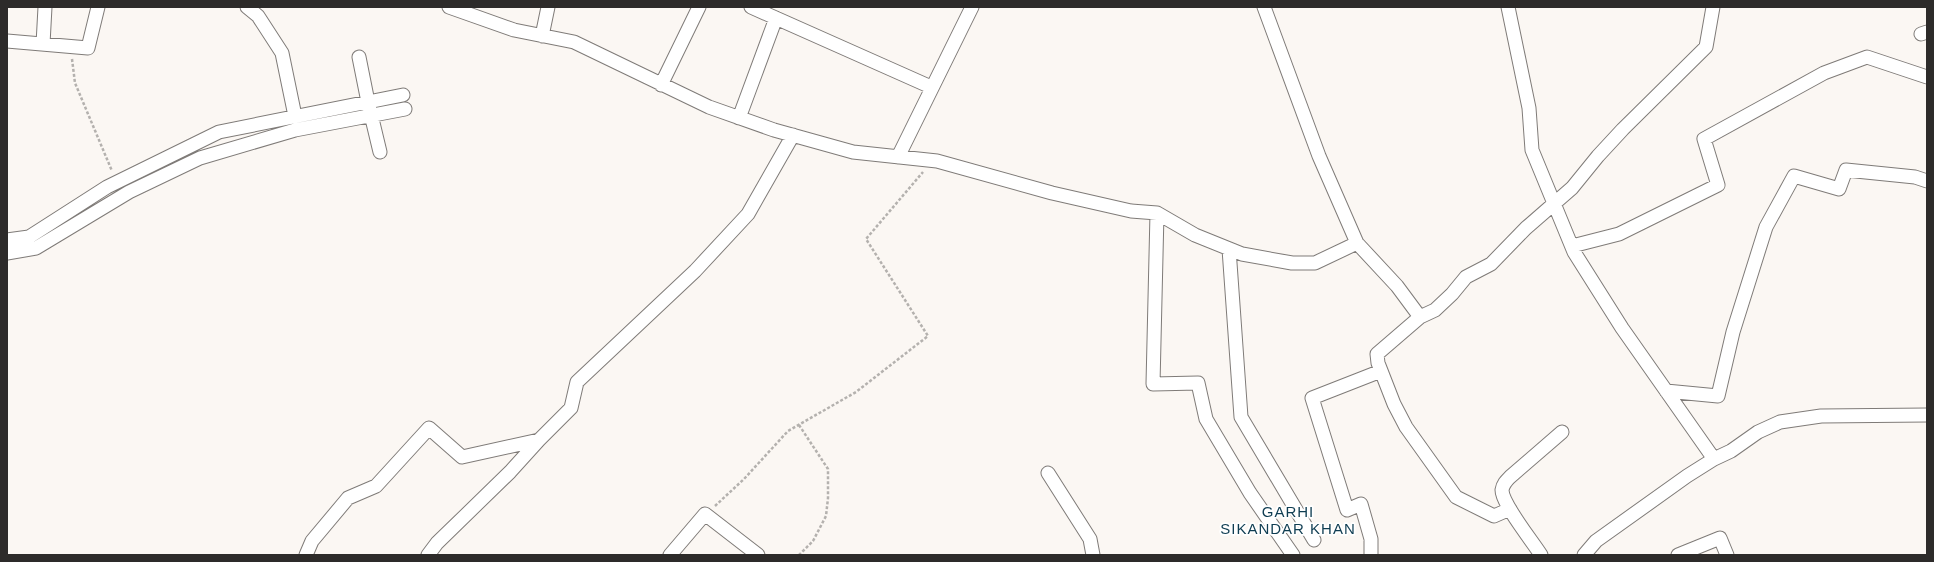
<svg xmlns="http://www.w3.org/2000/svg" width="1934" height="562" font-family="Arial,sans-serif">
<rect width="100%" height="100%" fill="#fbf7f3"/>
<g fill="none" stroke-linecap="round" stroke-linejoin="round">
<g stroke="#7f7b78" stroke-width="15">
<path id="minor" d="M247 7 258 16 282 53 295 116
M449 7 514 30 574 42 709 107 774 130 853 152 937 161 1052 193 1131 211 1157 213 1195 235 1242 254 1292 263H1315L1357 243
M751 7 931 87
M1264 7 1319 156 1357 243 1397 286 1420 317 1435 310 1452 294 1466 277 1491 264 1526 228 1572 188 1598 156 1623 129 1706 47 1713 7
M1508 7 1529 108 1532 150 1574 252 1622 328 1714 459 1687 476 1596 541 1584 555
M1921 34 1927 32
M542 36 548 7
M7 41 88 48 98 7
M43 44 45 7
M359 57 368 102 380 152
M661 85 699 7
M739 118 776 18
M898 157 972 7
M1157 213 1153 384 1198 383 1206 419 1250 493 1293 555
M7 240 29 237 107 187 219 132 403 95
M1572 246 1619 234 1718 185 1704 139 1824 73 1867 57 1927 77
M1229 249 1241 417 1314 540
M7 253 36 248 129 192 200 158 295 130 405 109
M1420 317 1377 354 1378 363 1394 404 1406 427 1456 497 1494 516 1510 509
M1666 391 1718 396 1733 332 1766 227 1794 176 1839 189 1846 170 1915 177 1927 181
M1714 459 1731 451 1758 432 1780 422 1821 416 1927 415
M1048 473 1090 539 1093 555
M306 555 312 541 348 498 376 486 429 428 462 457 539 440 571 408 577 382 695 271 748 214 793 135
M428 555 437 543 510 472 539 440
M670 555 705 514 758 555
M1371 555V539L1361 504 1347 510 1312 398 1381 371
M1541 555C1533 542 1502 504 1502 490 1503 484 1506 481 1510 477L1562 432
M1678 555 1720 538 1727 555"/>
</g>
<path stroke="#b4b1ae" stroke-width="2.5" stroke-dasharray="3 2" stroke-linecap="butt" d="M72 59 75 83 112 171
M799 425 828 469V498L826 516 813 541 799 555
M715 506 744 479 788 431 856 392 928 336 866 239 923 172"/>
<use href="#minor" stroke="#fff" stroke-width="13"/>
</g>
<g text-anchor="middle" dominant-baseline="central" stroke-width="3.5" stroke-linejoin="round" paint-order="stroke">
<g font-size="15" letter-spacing="1" fill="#0f3d52" stroke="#fff">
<text x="1288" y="511">GARHI<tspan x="1288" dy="17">SIKANDAR KHAN</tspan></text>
</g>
</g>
<rect width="1934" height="562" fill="none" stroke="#2d2b2a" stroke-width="16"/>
</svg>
